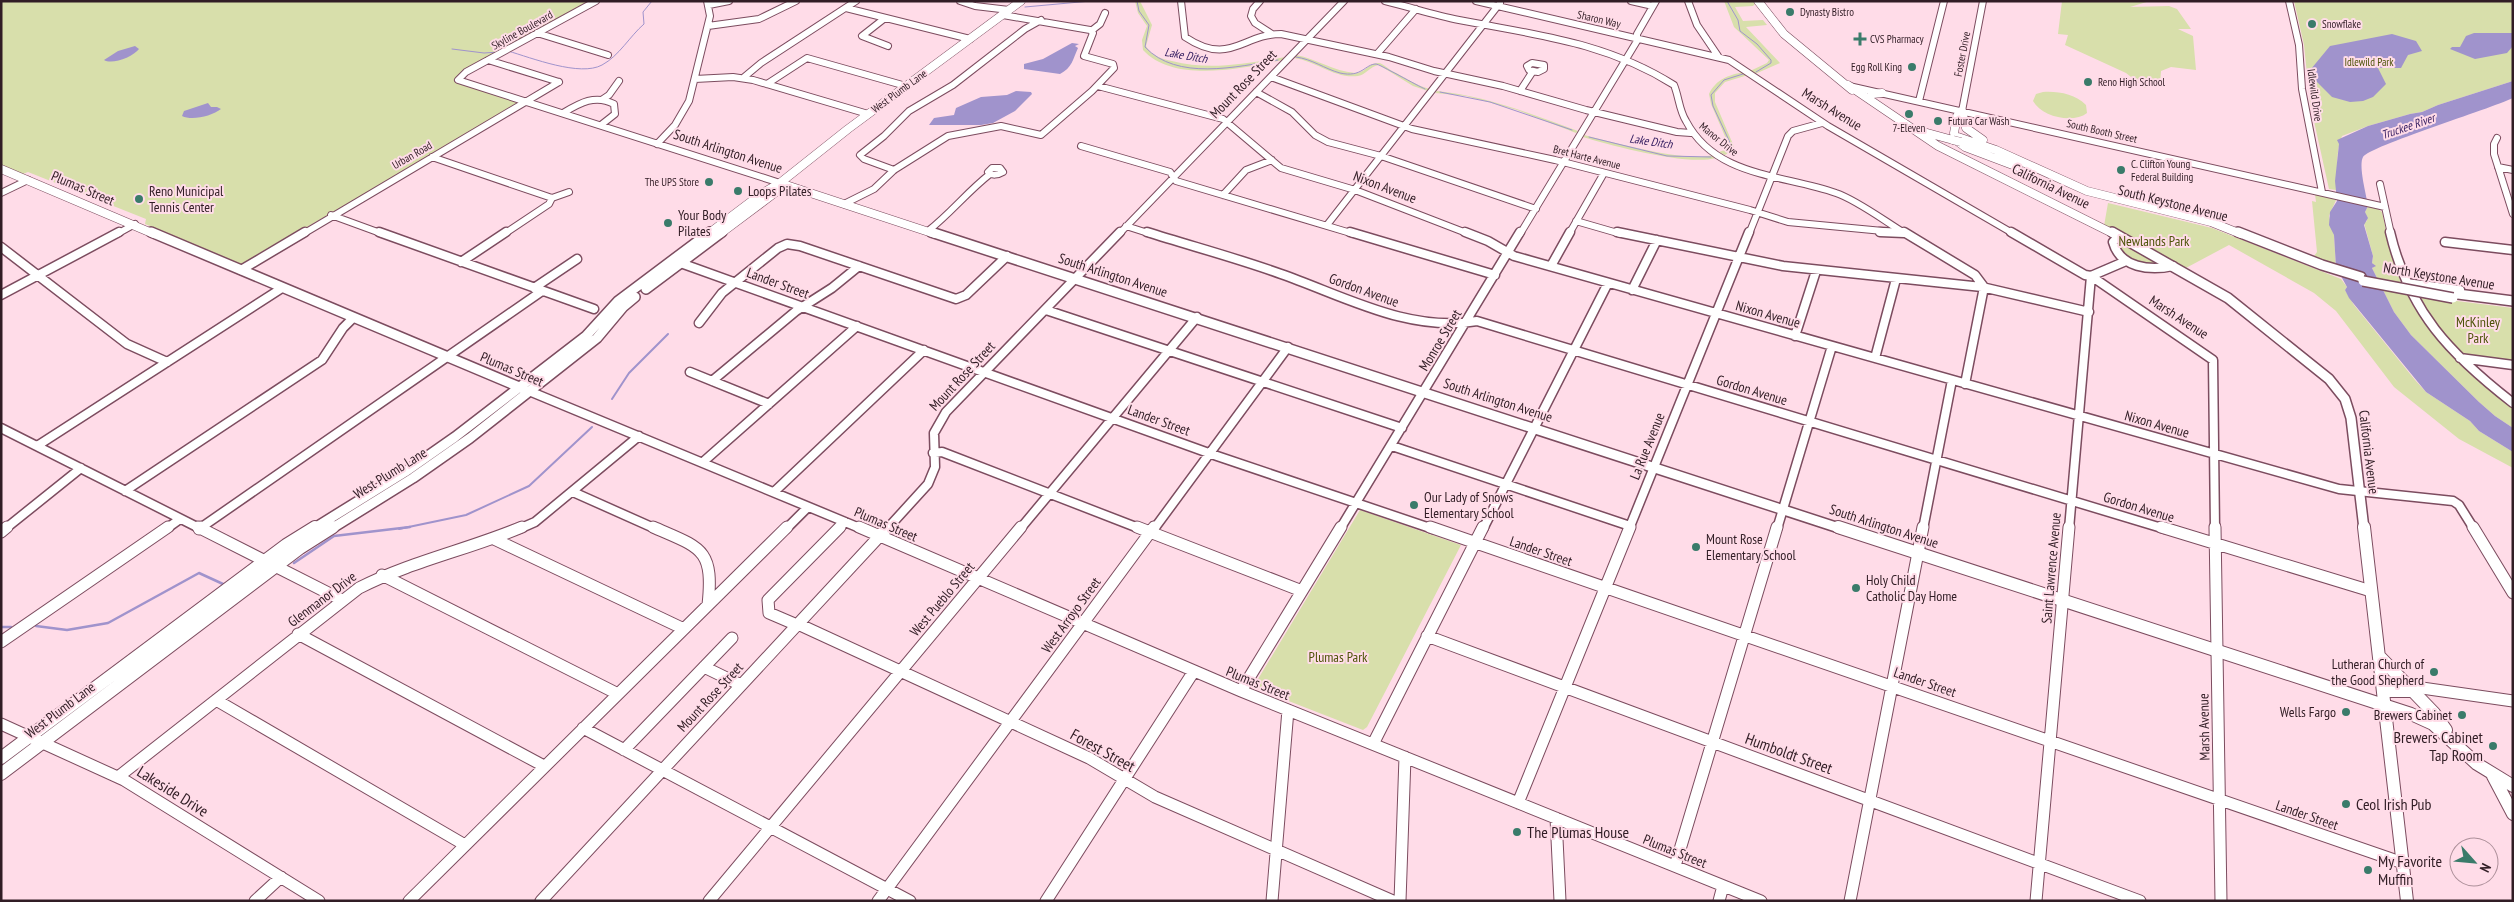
<svg xmlns="http://www.w3.org/2000/svg" width="2514" height="902" font-family="'PT Sans Narrow',sans-serif">
<rect width="100%" height="100%" fill="#ffdce8"/>
<path fill="#d8dfab" d="M1 1H593L456 79 522 103 241 265 145 224 146 219 28 172 23 174 1 165Z
M1135 1H1140L1152 25 1146 46C1151 56 1162 59 1172 61 1211 71 1247 63 1286 57L1283 60C1244 68 1174 84 1143 50L1142 40 1147 26 1138 13Z
M1724 1H1753L1755 4 1753 6 1735 7 1743 21 1763 20 1767 25 1746 27 1780 63 1755 74 1750 71 1767 63 1769 60 1734 27Z
M2062 1H2150L2130 7 2169 6 2177 9 2191 29H2178L2193 36 2196 70 2171 67 2161 71 2160 84 2145 88 2126 73 2065 45 2068 35 2058 34Z
M2294 1H2513V81L2438 105 2422 112 2410 114 2368 126 2342 136C2335 153 2338 172 2336 190L2329 189 2310 103 2304 45Z
M1296 55C1317 59 1333 71 1355 73 1364 74 1369 62 1379 63 1384 64 1388 69 1392 71 1405 77 1416 86 1430 89L1428 91 1413 86 1379 65C1370 66 1366 75 1358 76 1335 79 1316 61 1294 58Z
M1744 72 1748 75 1725 82 1715 93V102L1735 149 1725 155 1719 152 1730 148 1711 104 1709 94C1716 79 1729 75 1744 72Z
M1437 91C1487 96 1531 114 1578 131L1576 133 1517 110 1466 96 1435 93Z
M2043 92C2058 91 2075 94 2086 105L2087 113C2073 124 2042 117 2033 101L2036 94Z
M1584 135C1613 142 1686 163 1713 155L1716 158C1687 166 1613 146 1583 137Z
M2315 194 2336 200 2329 216 2334 235 2336 267 2312 259 2317 252 2312 201 2316 202Z
M2108 203 2212 228 2341 279 2347 287 2345 290 2354 305 2415 380 2426 392 2470 421 2479 431 2513 452V468L2459 439 2394 387 2336 311 2314 293 2229 245 2184 269 2148 266 2124 256 2104 226Z
M2368 206 2378 209 2382 212C2387 232 2390 253 2397 272 2417 330 2468 368 2513 406V428L2495 416 2479 402 2411 335 2394 312 2372 268 2375 266 2372 263 2373 256 2364 223 2367 221 2365 212Z
M2417 296 2513 308V361C2498 359 2481 359 2467 355 2450 350 2427 311 2417 296Z
M1360 510 1461 545 1367 727 1363 730 1258 689 1255 684Z"/>
<path fill="#a093cc" d="M2474 33H2513V46L2507 53 2475 59 2450 49 2452 47H2460L2466 36Z
M2392 34 2416 41 2422 51 2408 55 2401 68H2378L2386 84 2373 97 2363 101 2350 102 2332 97 2312 77 2311 69 2330 46Z
M1072 43 1079 44 1075 46 1078 48C1073 59 1072 68 1060 74L1024 69V64L1043 59Z
M135 46 139 49C133 57 112 65 104 60L118 51Z
M2513 81V98C2490 109 2370 146 2363 157 2358 166 2367 197 2368 206L2365 212 2368 218 2364 225 2373 256 2372 263 2376 266 2372 268 2394 312 2411 335 2479 402 2495 416 2513 428V452L2479 431 2470 421 2426 392 2349 298 2345 290 2347 287 2336 267 2334 235 2329 225 2330 212 2337 201 2335 181 2339 144 2337 140 2368 126 2410 114 2422 112 2438 105Z
M1016 91 1031 92 1032 94 1015 111 993 123 981 125H929L934 118 954 115 956 108 981 97 1007 95Z
M208 103 211 107H217L221 109C212 116 192 121 182 116L184 111Z"/>
<g fill="none" stroke-linecap="round" stroke-linejoin="round">
<path stroke="#a093cc" stroke-width="1" d="M1137 1 1139 11 1149 25 1145 47C1177 81 1236 67 1278 60
M1727 1 1738 20 1740 31 1757 44 1771 60V63L1756 72
M1025 7 1091 1
M452 49 484 53 499 52
M508 51C532 58 580 77 602 65 619 56 630 36 644 24L643 12 652 1
M1296 57C1312 59 1325 69 1340 73 1362 78 1365 64 1376 64 1379 64 1418 86 1425 89
M1440 92 1490 102 1572 130
M1589 137 1667 156 1711 157
M1727 152 1733 149 1713 106 1711 95 1724 80 1743 74"/>
<path stroke="#a093cc" stroke-width="2" d="M612 399 629 373 668 334
M399 529 466 515 529 486 592 427"/>
<path stroke="#a093cc" stroke-width="2.5" d="M294 563 334 536 410 527
M36 626 67 630 108 623 199 573 223 584
M1 627H11"/>
<g stroke="#7c4c5f" stroke-width="8">
<path id="minor-far2" d="M596 1 466 72 458 80 780 183
M960 1 975 6 1009 10
M1181 1 1185 37C1230 67 1242 34 1281 34L1389 57 1434 71 1503 86 1586 110 1677 132 1691 133
M1260 1 1253 9 1251 16 1255 23 1272 34
M1385 1C1410 7 1434 15 1459 20 1536 35 1606 42 1674 85 1679 97 1679 110 1686 121 1716 178 1783 174 1836 193 1857 200 1886 222 1906 234
M1476 1 1729 60 1828 126 2014 234
M1631 1 1653 6
M1688 1 1697 25 1718 56
M2289 1 2299 45 2302 89 2322 192
M709 5 729 1
M846 8 970 39
M885 18 862 36 888 46
M708 26 759 19 796 1
M1091 31 1100 24 1105 13
M537 33 608 55
M1377 54 1416 9
M488 60 559 82
M1532 63 1544 65V69L1538 72 1529 70 1527 66Z
M1271 77 1412 129 1555 160 1750 210 1788 222 1904 233
M743 78 761 63 856 1
M695 79 733 77 753 80 868 114
M767 84 807 58 906 86
M1098 86 1223 119 1281 168 1355 190 1469 234
M1849 86 2385 207
M1520 91 1533 71
M1256 92 1292 112 1315 135 1328 142 1381 156 1536 209
M603 99 609 95 619 81
M1919 101 1944 1
M1962 111 1983 1
M563 113C580 103 595 94 614 104L615 114 601 125
M2497 138 2494 144V154L2513 214
M657 144 675 125 689 101 710 16 707 1
M1081 146 1170 172 1176 181 1354 234
M432 157 552 198
M2498 167 2513 170
M992 168H1000L1003 172C998 175 992 176 988 172Z
M894 170 864 159 860 155 884 136 909 111 953 85 1025 29 1041 20
M2380 184 2391 234
M1 193 28 180
M1223 195 1246 170 1272 160
M552 198 569 192
M844 204 874 189 894 170 948 136 1001 126 1041 135 1092 91 1114 68 1113 64 1084 56 1093 33 1090 30 1003 15
M331 215 383 234
M1576 221 1621 234
M1327 225 1500 3
M1126 226 1151 234
M928 231C951 213 967 192 990 174
M117 234 135 224
M303 234 559 82
M504 234 549 204 552 198
M1119 234 1344 1
M1520 234 1637 41V34L1656 1
M1569 234 1604 173
M1749 234 1788 136 1793 131 1822 123"/>
</g>
<g stroke="#7c4c5f" stroke-width="11">
<path id="minor-far1" d="M379 232 594 309
M1147 232C1191 246 1237 258 1281 274 1344 296 1409 333 1477 321L2165 529
M1350 232 1495 275
M1465 232 1488 241 1514 256 2339 489 2453 501 2459 505 2474 529
M1617 232 1783 266 1982 287 2089 312
M1880 232 1904 233
M1904 232 1975 275 1984 287 1965 384
M2011 232 2085 275 2091 276 2213 360 2215 529
M2390 232C2409 312 2450 354 2513 403
M2119 236 2113 242C2120 268 2150 271 2173 266
M2445 242 2513 250
M1 247 127 344 167 362
M675 261 1217 456 1433 529
M461 262 506 232
M1551 266 1570 232
M241 270 305 232
M2091 276 2126 261
M2406 283 2460 290
M534 288 577 259
M1632 290 1657 240
M1 295 119 232
M1046 310 1402 428
M699 323 722 293 778 248 787 244 800 246 956 299 966 295 1007 256
M1795 336 1816 271
M1875 358 1896 279
M2460 358 2513 365
M690 372 769 404
M712 381 796 311 832 288 859 266
M529 391 862 529
M1 428 201 529
M37 446 282 288
M1392 446 1630 526
M933 453 942 452 1141 529
M703 462 857 326
M125 491 322 360 343 328 353 318
M573 492 656 529
M774 492 924 350
M5 529 81 468
M166 529 180 519
M199 529 542 291
M519 529 535 522 639 436
M786 529 808 507
M838 529 845 522
M887 529 928 484 935 467 934 433 946 412 1120 232
M1020 529 1197 317
M1154 529 1288 347
M1340 529 1520 232
M1483 529 1608 283
M1629 529 1749 232
M1777 529 1832 346
M1923 529 1952 380
M2069 529 2091 276"/>
</g>
<g stroke="#7c4c5f" stroke-width="13">
<path id="minor" d="M198 527 342 600
M653 527C701 548 714 548 708 605
M859 527 1241 691 1761 901
M1137 527 1302 591
M1430 527 2403 863
M2161 527 2371 591
M2215 527 2221 901
M2473 527 2513 593
M199 529 201 527
M1 532 7 527
M494 539 684 629
M382 575 618 694
M798 624 1089 758 1155 797 1393 901
M797 625 769 613 768 600 840 527
M298 634 544 766
M1427 636 2140 901
M1 642 168 527
M704 667 741 685
M1241 691 1341 527
M2413 691 2415 687 2513 701
M216 700 465 845
M1 724 124 780 319 901
M583 728 910 901
M1373 744 1483 527
M624 750 732 638
M118 777 359 588C412 561 467 550 522 527
M1518 803 1630 527
M1556 818 1560 901
M1675 866 1777 527
M255 901 281 877
M409 901 787 527
M541 901 888 527
M709 901 1021 527
M878 901 1154 527
M1046 901 1194 671
M1272 901 1288 710
M1400 901 1405 757
M1719 901 1723 886
M1850 901 1923 527
M2036 901 2069 527"/>
</g>
<g stroke="#7c4c5f" stroke-width="9">
<path id="major-far2" d="M1758 1 1784 34 1852 90
M1848 85 1938 146 2114 234
M1868 98 1873 94 1882 93
M1962 111 1966 128 1983 140
M1962 111 1957 116 1954 133 1957 141 1965 147 2018 167
M1920 131 1953 140
M1958 137 1996 150 2087 191 2211 222 2241 234
M1 169 154 234
M780 183 935 234
M708 234 761 194 780 183 848 129 1021 1
M720 234 776 192 779 186"/>
</g>
<g stroke="#7c4c5f" stroke-width="12">
<path id="major-far1" d="M151 232 524 389
M931 232 1842 529
M2112 232 2228 298 2329 379 2345 399 2351 418 2364 529
M2238 232 2322 265 2361 277
M646 289 722 232
M2450 293 2513 301
M313 529 405 472 455 437 586 336 618 301 710 232
M331 529 413 478 470 438 597 338 623 307 635 297"/>
</g>
<g stroke="#7c4c5f" stroke-width="14">
<path id="major" d="M1838 527 2411 714 2433 724 2477 764 2513 786
M2364 527 2407 901
M2379 656 2434 713 2446 730
M2383 691H2413
M1 758 286 545 315 527
M1 774 300 548 333 527
M2493 776 2513 814"/>
</g>
<use href="#minor-far2" stroke="#fff" stroke-width="6"/>
<use href="#minor-far1" stroke="#fff" stroke-width="8"/>
<use href="#minor" stroke="#fff" stroke-width="11"/>
<use href="#major-far2" stroke="#fff" stroke-width="8"/>
<use href="#major-far1" stroke="#fff" stroke-width="9"/>
<use href="#major" stroke="#fff" stroke-width="12"/>
<g stroke="#7c4c5f" stroke-width="9" stroke-linecap="butt">
<path id="major-bridge-far1" d="M1953 140 1961 142"/>
</g>
<g stroke="#7c4c5f" stroke-width="12" stroke-linecap="butt">
<path id="major-bridge" d="M2363 281 2453 298"/>
</g>
<use href="#major-bridge-far1" stroke="#fff" stroke-width="8"/>
<use href="#major-bridge" stroke="#fff" stroke-width="9"/>
</g>
<g fill="#3a7b6a" stroke="#ffdce8" stroke-width="2">
<circle cx="1790" cy="12" r="5"/>
<circle cx="2312" cy="24" r="5"/>
<path d="M1857.5 31.5h5v5h5v5h-5v5h-5v-5h-5v-5h5z"/>
<circle cx="1912" cy="67" r="5"/>
<circle cx="2088" cy="82" r="5"/>
<circle cx="1909" cy="114" r="5"/>
<circle cx="1938" cy="121" r="5"/>
<circle cx="2121" cy="170" r="5"/>
<circle cx="709" cy="182" r="5"/>
<circle cx="738" cy="191" r="5"/>
<circle cx="139" cy="199" r="5"/>
<circle cx="668" cy="223" r="5"/>
<circle cx="1414" cy="505" r="5"/>
<circle cx="1696" cy="547" r="5"/>
<circle cx="1856" cy="588" r="5"/>
<circle cx="2434" cy="672" r="5"/>
<circle cx="2346" cy="712" r="5"/>
<circle cx="2462" cy="715" r="5"/>
<circle cx="2493" cy="746" r="5"/>
<circle cx="2346" cy="804" r="5"/>
<circle cx="1517" cy="832" r="5"/>
<circle cx="2368" cy="870" r="5"/>
</g>
<g text-anchor="middle" dominant-baseline="central" stroke-width="4" stroke-linejoin="round" paint-order="stroke">
<g font-size="11" fill="#311d25" stroke="#ffdce8" text-anchor="start">
<text x="1800" y="12">Dynasty Bistro</text>
<text x="2322" y="24">Snowflake</text>
<text x="1870" y="39">CVS Pharmacy</text>
<text x="1902" y="67" text-anchor="end">Egg Roll King</text>
<text x="2098" y="82">Reno High School</text>
<text x="1948" y="121">Futura Car Wash</text>
<text x="1909" y="128" text-anchor="middle">7-Eleven</text>
<text x="2131" y="164">C. Clifton Young<tspan x="2131" dy="13">Federal Building</tspan></text>
<text x="699" y="182" text-anchor="end">The UPS Store</text>
</g>
<g font-size="11" fill="#311d25" stroke="#ffdce8">
<text transform="translate(1599 19) rotate(13)">Sharon Way</text>
<text transform="translate(522 30) rotate(-29)">Skyline Boulevard</text>
<text transform="translate(1962 54) rotate(-79)">Foster Drive</text>
<text transform="translate(899 91) rotate(-36)">West Plumb Lane</text>
<text transform="translate(2315 95) rotate(82)">Idlewild Drive</text>
<text transform="translate(2102 131) rotate(13)">South Booth Street</text>
<text transform="translate(1719 139) rotate(39)">Manor Drive</text>
<text transform="translate(412 155) rotate(-30)">Urban Road</text>
<text transform="translate(1587 157) rotate(14)">Bret Harte Avenue</text>
</g>
<g font-size="11" fill="#4d5308" stroke="#ffdce8">
<text x="2369" y="62">Idlewild Park</text>
</g>
<g font-size="12" font-style="italic" fill="#341d60" stroke="#ffdce8">
<text transform="translate(1186 55) rotate(10)">Lake Ditch</text>
<text transform="translate(2408 126) rotate(-19)">Truckee River</text>
<text transform="translate(1651 141) rotate(8)">Lake Ditch</text>
</g>
<g font-size="14" fill="#311d25" stroke="#ffdce8">
<text transform="translate(1243 84) rotate(-46)">Mount Rose Street</text>
<text transform="translate(1832 109) rotate(32)">Marsh Avenue</text>
<text transform="translate(728 151) rotate(18)">South Arlington Avenue</text>
<text transform="translate(2051 186) rotate(26)">California Avenue</text>
<text transform="translate(1385 187) rotate(21)">Nixon Avenue</text>
<text transform="translate(83 188) rotate(23)">Plumas Street</text>
<text transform="translate(2173 203) rotate(14)">South Keystone Avenue</text>
<text transform="translate(1113 275) rotate(18)">South Arlington Avenue</text>
<text transform="translate(2439 276) rotate(9)">North Keystone Avenue</text>
<text transform="translate(778 283) rotate(20)">Lander Street</text>
<text transform="translate(1364 290) rotate(20)">Gordon Avenue</text>
<text transform="translate(1768 314) rotate(16)">Nixon Avenue</text>
<text transform="translate(2179 317) rotate(33)">Marsh Avenue</text>
<text transform="translate(1440 340) rotate(-59)">Monroe Street</text>
<text transform="translate(512 369) rotate(23)">Plumas Street</text>
<text transform="translate(962 376) rotate(-47)">Mount Rose Street</text>
<text transform="translate(1752 390) rotate(17)">Gordon Avenue</text>
<text transform="translate(1498 400) rotate(18)">South Arlington Avenue</text>
<text transform="translate(1159 420) rotate(20)">Lander Street</text>
<text transform="translate(2157 424) rotate(16)">Nixon Avenue</text>
<text transform="translate(1647 446) rotate(-68)">La Rue Avenue</text>
<text transform="translate(2369 452) rotate(83)">California Avenue</text>
<text transform="translate(390 473) rotate(-32)">West Plumb Lane</text>
<text transform="translate(2139 507) rotate(17)">Gordon Avenue</text>
<text transform="translate(886 524) rotate(23)">Plumas Street</text>
<text transform="translate(1884 526) rotate(18)">South Arlington Avenue</text>
<text transform="translate(1541 551) rotate(19)">Lander Street</text>
<text transform="translate(2051 568) rotate(-85)">Saint Lawrence Avenue</text>
<text transform="translate(322 599) rotate(-37)">Glenmanor Drive</text>
<text transform="translate(942 599) rotate(-50)">West Pueblo Street</text>
<text transform="translate(1071 615) rotate(-54)">West Arroyo Street</text>
<text transform="translate(1925 682) rotate(19)">Lander Street</text>
<text transform="translate(1258 683) rotate(22)">Plumas Street</text>
<text transform="translate(710 697) rotate(-47)">Mount Rose Street</text>
<text transform="translate(60 710) rotate(-37)">West Plumb Lane</text>
<text transform="translate(2204 727) rotate(-91)">Marsh Avenue</text>
<text transform="translate(2307 815) rotate(19)">Lander Street</text>
<text transform="translate(1675 851) rotate(22)">Plumas Street</text>
</g>
<g font-size="14" fill="#311d25" stroke="#ffdce8" text-anchor="start">
<text x="149" y="191">Reno Municipal<tspan x="149" dy="16">Tennis Center</tspan></text>
<text x="748" y="191">Loops Pilates</text>
<text x="678" y="215">Your Body<tspan x="678" dy="16">Pilates</tspan></text>
<text x="1424" y="497">Our Lady of Snows<tspan x="1424" dy="16">Elementary School</tspan></text>
<text x="1706" y="539">Mount Rose<tspan x="1706" dy="16">Elementary School</tspan></text>
<text x="1866" y="580">Holy Child<tspan x="1866" dy="16">Catholic Day Home</tspan></text>
<text x="2424" y="664" text-anchor="end">Lutheran Church of<tspan x="2424" dy="16">the Good Shepherd</tspan></text>
<text x="2336" y="712" text-anchor="end">Wells Fargo</text>
<text x="2452" y="715" text-anchor="end">Brewers Cabinet</text>
</g>
<g font-size="14" fill="#4d5308" stroke="#ffdce8">
<text x="2154" y="241">Newlands Park</text>
<text x="2478" y="322">McKinley<tspan x="2478" dy="16">Park</tspan></text>
<text x="1338" y="657">Plumas Park</text>
</g>
<g font-size="16" fill="#311d25" stroke="#ffdce8" text-anchor="start">
<text x="2483" y="737" text-anchor="end">Brewers Cabinet<tspan x="2483" dy="18">Tap Room</tspan></text>
<text x="2356" y="804">Ceol Irish Pub</text>
<text x="1527" y="832">The Plumas House</text>
<text x="2378" y="861">My Favorite<tspan x="2378" dy="18">Muffin</tspan></text>
</g>
<g font-size="16" fill="#311d25" stroke="#ffdce8">
<text transform="translate(1103 750) rotate(29)">Forest Street</text>
<text transform="translate(1789 753) rotate(20)">Humboldt Street</text>
<text transform="translate(173 791) rotate(32)">Lakeside Drive</text>
</g>
</g>
<rect width="2514" height="902" fill="none" stroke="#311d25" stroke-width="5"/>
<g transform="translate(2474 862) rotate(117)"><circle r="24" fill="#ffdce8" stroke="#ad909a"/>
<path d="M0-4L9 19L0 12L-9 19Z" fill="#3a7b6a"/>
<text y="-8" font-size="14" font-weight="bold" text-anchor="middle" fill="#311d25">N</text>
</g>
</svg>
